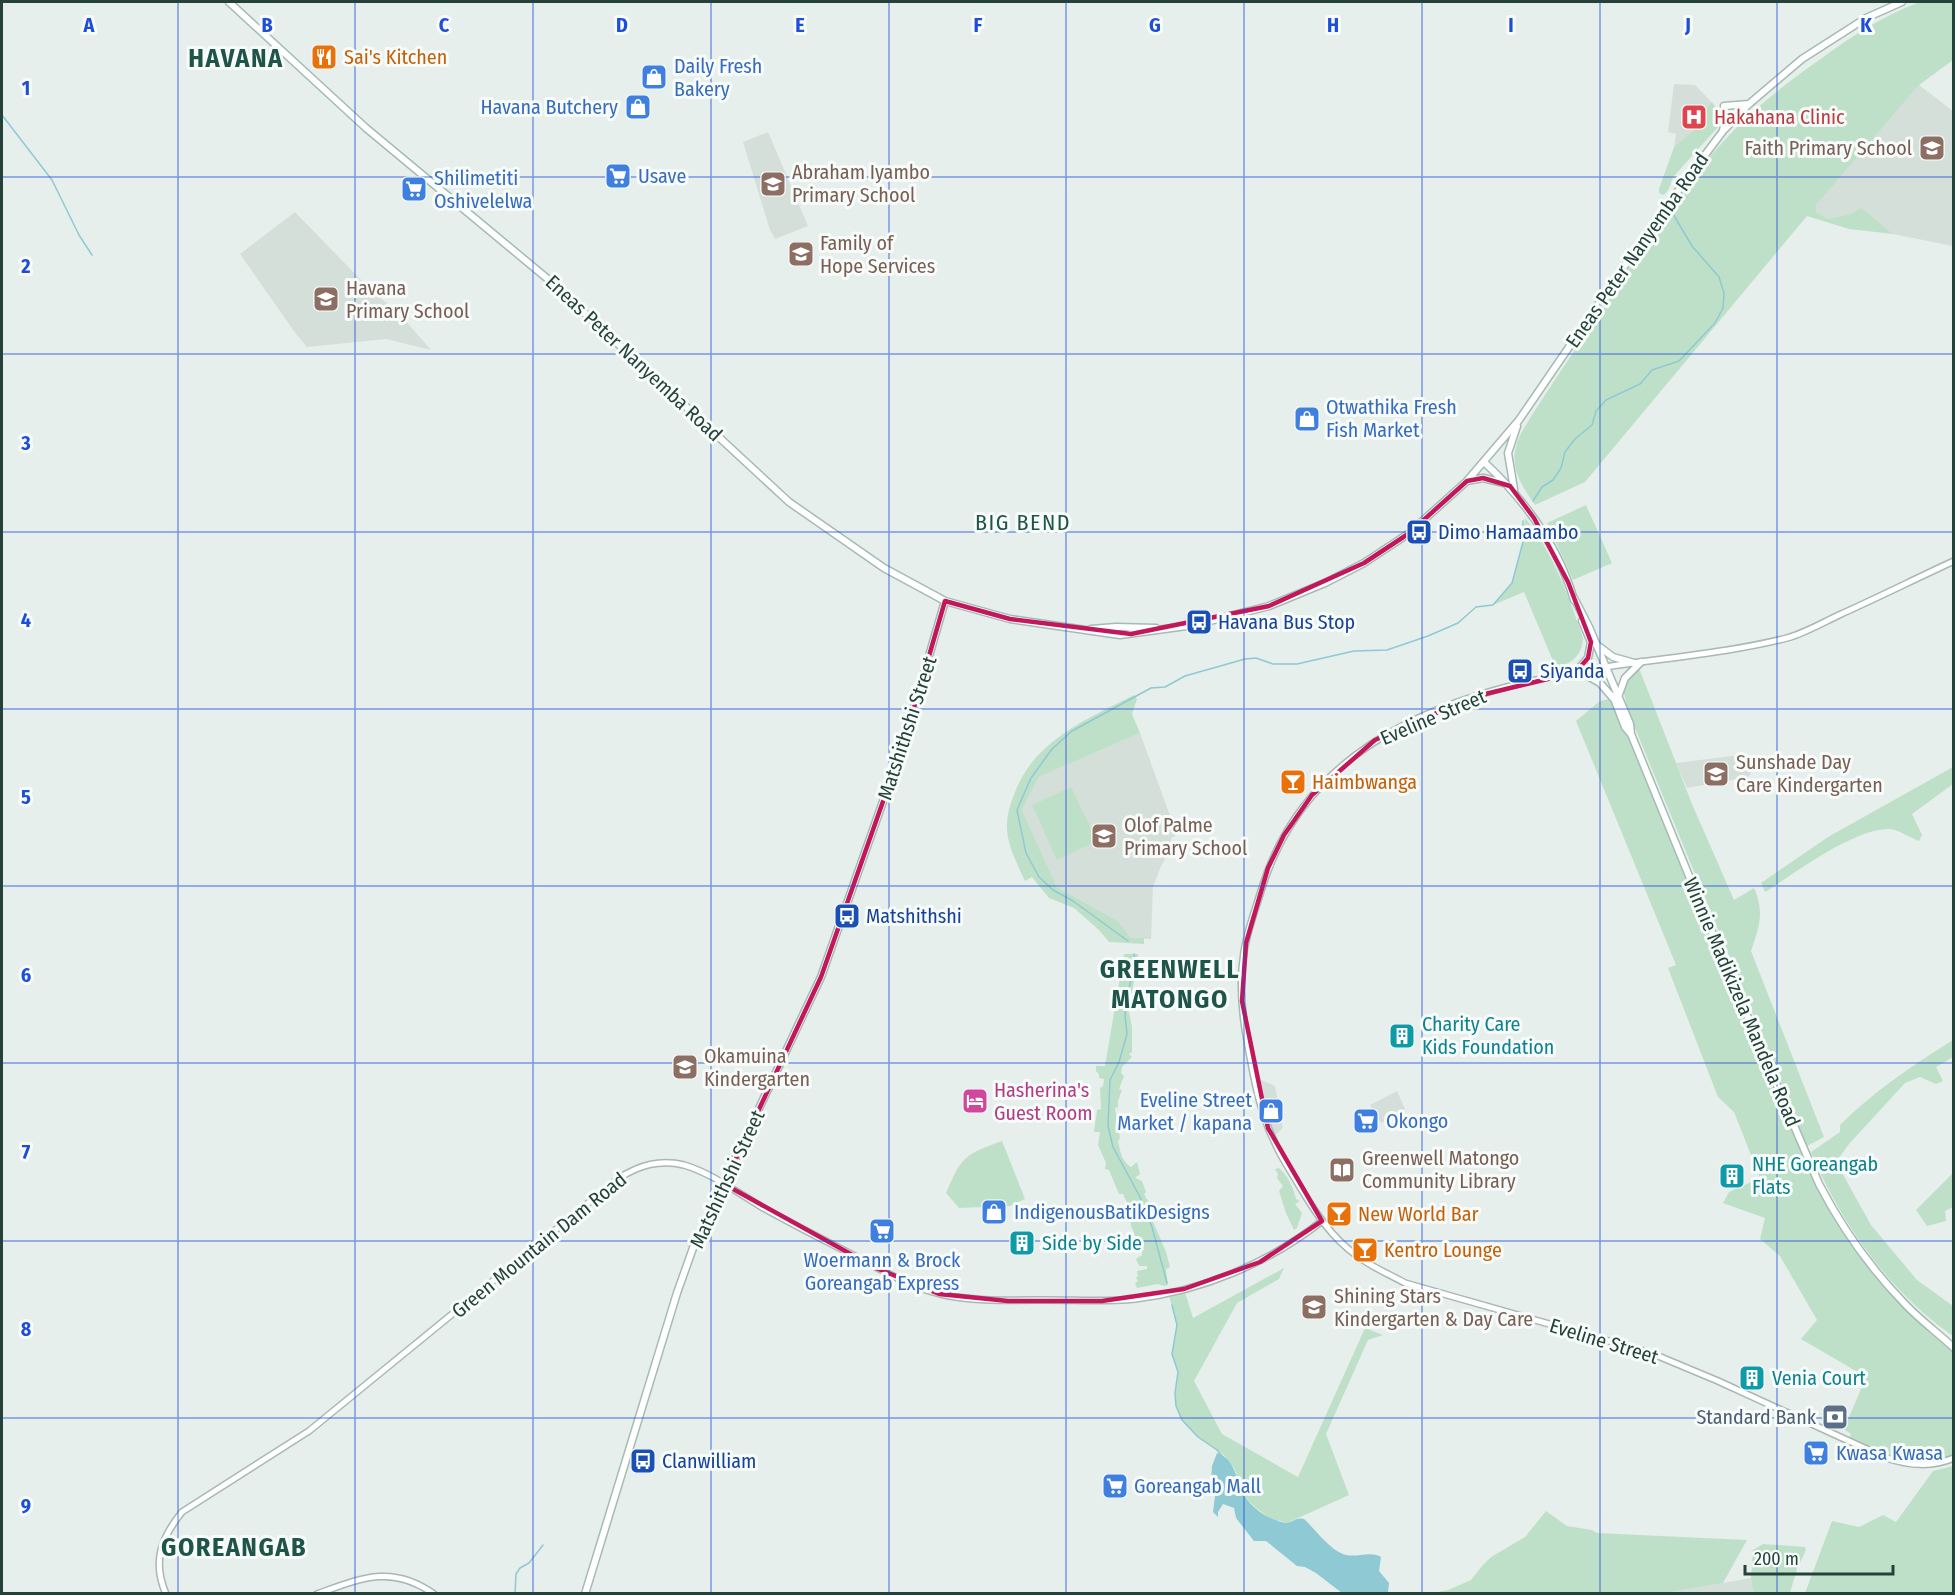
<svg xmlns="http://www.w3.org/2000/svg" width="1955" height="1595" font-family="'Fira Sans Condensed',sans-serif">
<rect width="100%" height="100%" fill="#e6efeb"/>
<path fill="#d4dfda" d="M1674 84 1695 85 1718 109V127L1706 139 1674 147 1676 134 1668 132Z
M1919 85 1953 111V246L1893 234 1861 209 1850 214 1828 219 1816 212V204Z
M768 132 808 226 775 239 770 230 743 142Z
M295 212 359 278 404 319 431 350 386 339 307 347 296 334 240 254Z
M1140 733 1177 835 1171 838 1172 846 1161 866 1153 887 1151 939 1131 938 1118 921 1057 887 1022 810 1039 777Z
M1740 755 1753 770 1748 777 1687 788 1676 763Z
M682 1060 691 1062 690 1076 678 1071Z
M1254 1077 1275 1086 1283 1128 1272 1138Z
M1397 1091 1405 1109 1381 1123 1370 1105Z
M1751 1578 1753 1593 1659 1594Z"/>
<path fill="#bfe0c8" d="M1920 2H1953V60L1919 85 1816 205V212L1828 219 1850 214 1861 208 1893 234 1849 229 1807 216 1585 482 1535 505C1523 488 1510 469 1516 447 1518 436 1526 425 1532 415 1549 388 1567 362 1585 335 1634 263 1678 185 1741 123 1766 99 1793 78 1822 58 1852 36 1884 15 1920 2Z
M1712 102 1719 114 1718 127 1674 176C1670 182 1670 192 1663 195L1659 193V189L1674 147 1708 118 1703 112Z
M1586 505 1612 563 1573 580 1547 523Z
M1525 518C1553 552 1569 597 1583 638 1582 656 1572 663 1556 668L1524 592 1493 605 1512 583 1523 542Z
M1639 668 1692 804 1734 900 1754 888C1765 913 1759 927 1751 951L1824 1137 1807 1146 1628 711 1623 689 1632 673Z
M1134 695 1137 699 1132 714 1140 733 1039 777 1022 810 1057 887 1118 921 1131 938H1144V944L1109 942 1099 930 1074 908 1049 898 1032 877 1025 881C1017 863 1006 844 1007 824 1007 813 1011 803 1015 792 1035 740 1087 719 1134 695Z
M1614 698 1826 1197 1892 1290 1953 1348V1458L1946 1461 1906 1464 1848 1441 1851 1434 1844 1429 1866 1377 1801 1339 1817 1320 1780 1256 1760 1239 1765 1218 1723 1203 1729 1192 1760 1178 1734 1112 1718 1097 1668 968 1676 965 1576 721 1600 701Z
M1953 767V784L1912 814 1922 835 1919 841C1910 838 1898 829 1889 829 1855 828 1795 873 1765 892L1761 883 1828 837Z
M1071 787 1097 841 1057 860 1032 805Z
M1124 954H1138V966L1128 1007 1132 1027V1052L1129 1054 1132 1057 1122 1067 1121 1073 1124 1076 1119 1089 1122 1090 1118 1101V1107L1115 1108 1120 1138 1118 1141C1120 1151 1122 1162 1131 1167L1137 1162 1140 1174 1135 1178 1142 1181 1146 1192 1144 1194 1156 1217 1152 1219 1166 1252 1170 1267 1166 1269 1168 1285 1164 1286 1158 1284 1137 1288 1135 1283 1138 1281 1136 1278 1138 1276 1137 1271 1147 1269V1266H1139L1136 1259 1142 1255V1251L1131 1226 1130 1209 1123 1194H1119L1109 1170 1105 1169 1106 1163 1098 1145 1100 1132H1094L1097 1110 1101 1109 1100 1088 1103 1086 1104 1079 1099 1078V1074L1096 1071V1066H1105Z
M1953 1040V1057L1936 1067 1943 1081 1936 1084 1920 1077 1905 1083 1849 1144 1836 1162 1871 1225 1917 1280 1953 1306V1336C1890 1293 1840 1222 1811 1152L1840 1132V1125C1874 1091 1913 1065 1953 1040Z
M1002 1141 1025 1199 1010 1206 959 1208 946 1193C962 1156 964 1155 1002 1141Z
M1279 1168C1287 1174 1294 1189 1296 1199L1300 1201 1295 1204 1302 1213 1297 1228 1294 1230 1286 1213 1279 1191 1283 1186 1277 1178 1278 1174 1275 1169Z
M1953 1173V1207L1945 1211 1946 1221 1927 1226 1916 1210Z
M1284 1268 1279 1279 1237 1303 1194 1381 1222 1434 1298 1477 1365 1328 1383 1335 1368 1340 1326 1434 1349 1495 1287 1523 1269 1518 1255 1507 1244 1496 1234 1468 1224 1455 1198 1437 1182 1420 1176 1406 1175 1393 1178 1372 1172 1354 1177 1325 1168 1292 1184 1289 1193 1318Z
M1953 1466V1593H1805L1832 1521 1859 1527 1883 1515 1896 1522 1933 1471Z
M1546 1511 1567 1526 1592 1530 1597 1533 1747 1540 1723 1583 1659 1594 1433 1593 1448 1590 1471 1580 1482 1566 1491 1557 1525 1537Z
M1763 1544 1805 1547 1806 1550 1797 1569 1790 1593H1753L1751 1578 1753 1550Z"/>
<path fill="#8ec9d4" d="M1217 1453C1236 1459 1235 1479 1244 1495 1249 1504 1263 1516 1273 1519 1276 1520 1283 1523 1286 1523 1294 1522 1296 1517 1304 1519 1316 1530 1328 1548 1343 1554 1355 1559 1370 1550 1381 1557L1379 1571 1389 1583 1388 1593H1342L1316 1573 1305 1567 1297 1566 1266 1541H1254L1236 1518 1234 1508 1223 1504 1218 1512V1517L1213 1512 1215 1496 1211 1483 1212 1466Z"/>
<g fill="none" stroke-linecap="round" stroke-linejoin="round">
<path stroke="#8ec9d4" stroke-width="1.5" d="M2 115 52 180 79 235 92 255
M1533 501 1542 487 1553 480 1561 468 1565 452 1575 439 1592 425 1596 411 1606 400 1640 384 1652 370 1679 361 1715 323 1723 308 1724 293 1719 277 1692 246 1673 214
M1128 941 1073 901 1053 890 1039 877 1026 853 1017 810 1031 778 1052 749 1072 731 1151 688 1165 687 1185 676 1245 659 1256 658 1273 664H1297L1354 651 1387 650 1428 636 1458 623 1476 607 1493 605 1512 583 1523 542V521
M1134 954 1135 965 1126 999 1125 1015 1127 1034 1119 1062 1110 1080 1108 1126 1113 1147 1140 1197 1152 1227 1167 1283
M1172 1305 1177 1325 1172 1354 1178 1372 1175 1393 1176 1406 1182 1420 1198 1437 1217 1450 1222 1456
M515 1594 516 1574 520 1568 529 1563 543 1545"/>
<g stroke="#a8b8b2" stroke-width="8">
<path id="tertiary" d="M1954 561C1915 579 1877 598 1839 615 1822 623 1805 633 1787 638 1732 652 1674 657 1618 665 1471 687 1309 730 1261 891 1255 911 1247 931 1244 952 1239 982 1242 1016 1248 1046 1254 1079 1260 1113 1275 1143 1282 1159 1292 1173 1300 1187 1315 1212 1332 1238 1356 1255 1371 1267 1389 1274 1405 1283L1651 1353 1718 1381 1886 1458C1909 1465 1930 1468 1954 1458
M166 1594C152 1562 161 1538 182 1512L309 1431 619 1178C640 1165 660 1159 684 1165 711 1173 737 1192 760 1206 790 1223 822 1239 853 1255 881 1270 909 1286 940 1294 975 1302 1012 1300 1049 1300 1077 1300 1106 1302 1135 1299 1202 1291 1269 1263 1322 1221
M317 1594C361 1578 392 1564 434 1594"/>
</g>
<g stroke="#a4bbb3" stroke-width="9">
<path id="secondary" d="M229 2 366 128 549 280 789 502 884 568 945 601 1010 619 1120 635 1194 625 1269 606 1325 583 1364 563 1408 534 1467 481 1519 420 1654 223 1723 131 1749 104 1802 59 1866 18 1902 2
M1723 130 1726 119 1724 106 1749 104
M1484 462C1526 501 1558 545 1574 600
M1467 481 1483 478 1504 483
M1514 489 1508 453 1517 426
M1574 598 1589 627 1630 724 1631 734 1725 964 1819 1184C1842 1228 1871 1269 1905 1304 1920 1320 1938 1333 1954 1348
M1582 621 1591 642
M1091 629 1116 627 1156 628
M1597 645 1613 657 1634 663
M1576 672 1588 658 1591 642
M1581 672 1600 683 1613 698
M1613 696 1625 727 1630 733
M1618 697 1625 678 1641 662
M585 1594 677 1293 693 1248 821 977 904 742 945 601"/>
</g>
<use href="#tertiary" stroke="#fff" stroke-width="5"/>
<use href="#secondary" stroke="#fff" stroke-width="6"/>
</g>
<path fill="none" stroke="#c2185b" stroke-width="4.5" stroke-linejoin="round" d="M1483 478 1510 486 1534 518 1568 582 1591 642 1588 658 1576 672 1473 697 1375 740 1312 795 1284 835 1268 868 1246 943 1242 1001 1268 1128 1322 1221 1260 1262 1184 1289 1102 1301H1008L939 1294 876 1268 724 1184 821 977 904 742 945 601 1010 619 1131 634 1269 606 1364 563 1408 534 1467 481Z"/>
<path fill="none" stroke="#1d4ed8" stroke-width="1.5" stroke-opacity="0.55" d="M178 2V1594M355 2V1594M533 2V1594M711 2V1594M889 2V1594M1066 2V1594M1244 2V1594M1422 2V1594M1600 2V1594M1777 2V1594M2 177H1954M2 354H1954M2 532H1954M2 709H1954M2 886H1954M2 1063H1954M2 1241H1954M2 1418H1954"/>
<defs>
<g id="restaurant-square" transform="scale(1.35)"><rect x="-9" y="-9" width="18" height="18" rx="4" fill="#e8710a" stroke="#f7fbf9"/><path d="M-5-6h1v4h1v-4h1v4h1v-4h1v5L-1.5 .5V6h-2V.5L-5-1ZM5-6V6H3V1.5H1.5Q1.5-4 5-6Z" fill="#fff"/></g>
<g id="shop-square" transform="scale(1.35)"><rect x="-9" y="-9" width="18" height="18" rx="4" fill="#3f7fe0" stroke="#f7fbf9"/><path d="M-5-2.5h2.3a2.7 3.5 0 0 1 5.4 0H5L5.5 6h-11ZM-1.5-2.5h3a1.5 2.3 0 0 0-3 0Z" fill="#fff"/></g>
<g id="hospital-square" transform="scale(1.35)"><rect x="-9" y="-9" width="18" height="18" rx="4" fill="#e0444e" stroke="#f7fbf9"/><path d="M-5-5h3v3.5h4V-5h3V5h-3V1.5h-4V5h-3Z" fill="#fff"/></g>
<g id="school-square" transform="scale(1.35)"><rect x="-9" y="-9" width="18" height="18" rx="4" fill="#8d6e63" stroke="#f7fbf9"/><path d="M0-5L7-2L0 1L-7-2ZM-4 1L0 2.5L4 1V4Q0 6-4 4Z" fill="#fff"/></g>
<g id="supermarket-square" transform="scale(1.35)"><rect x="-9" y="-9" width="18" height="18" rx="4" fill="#3f7fe0" stroke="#f7fbf9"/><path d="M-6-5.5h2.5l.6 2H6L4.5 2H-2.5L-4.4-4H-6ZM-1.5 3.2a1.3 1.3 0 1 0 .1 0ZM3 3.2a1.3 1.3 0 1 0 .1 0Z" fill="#fff"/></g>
<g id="bus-square" transform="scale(1.35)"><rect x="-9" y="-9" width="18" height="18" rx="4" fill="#1a4fb4" stroke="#f7fbf9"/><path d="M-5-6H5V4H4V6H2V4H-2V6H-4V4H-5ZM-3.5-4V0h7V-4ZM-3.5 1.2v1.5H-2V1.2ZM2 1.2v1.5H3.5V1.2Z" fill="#fff"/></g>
<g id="bar-square" transform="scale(1.35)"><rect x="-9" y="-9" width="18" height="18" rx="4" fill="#e8710a" stroke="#f7fbf9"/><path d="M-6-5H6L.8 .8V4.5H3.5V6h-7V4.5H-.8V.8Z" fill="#fff"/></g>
<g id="building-square" transform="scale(1.35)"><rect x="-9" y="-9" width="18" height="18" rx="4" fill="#0f9aa8" stroke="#f7fbf9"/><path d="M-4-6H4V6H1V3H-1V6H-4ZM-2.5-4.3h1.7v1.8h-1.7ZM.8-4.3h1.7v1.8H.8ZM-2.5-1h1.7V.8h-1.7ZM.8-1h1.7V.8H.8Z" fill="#fff"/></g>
<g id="hotel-square" transform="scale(1.35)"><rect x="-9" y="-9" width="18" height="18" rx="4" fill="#d1479c" stroke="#f7fbf9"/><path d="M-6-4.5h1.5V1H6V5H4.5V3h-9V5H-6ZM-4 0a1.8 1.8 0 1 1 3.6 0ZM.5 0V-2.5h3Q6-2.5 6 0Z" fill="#fff"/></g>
<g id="library-square" transform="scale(1.35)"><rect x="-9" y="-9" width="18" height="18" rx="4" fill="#8d6e63" stroke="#f7fbf9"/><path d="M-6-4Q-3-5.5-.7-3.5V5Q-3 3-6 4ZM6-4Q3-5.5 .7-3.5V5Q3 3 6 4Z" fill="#fff"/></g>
<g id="bank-square" transform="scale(1.35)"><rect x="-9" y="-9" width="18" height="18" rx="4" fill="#5c6f8a" stroke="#f7fbf9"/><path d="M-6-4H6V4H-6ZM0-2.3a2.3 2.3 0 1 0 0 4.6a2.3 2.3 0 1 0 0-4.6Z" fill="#fff"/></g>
</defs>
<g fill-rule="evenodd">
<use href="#restaurant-square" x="324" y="57"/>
<use href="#shop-square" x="654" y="77"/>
<use href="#shop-square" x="638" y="107"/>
<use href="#hospital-square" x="1694" y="117"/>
<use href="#school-square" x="1932" y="148"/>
<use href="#supermarket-square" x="618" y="176"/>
<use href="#school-square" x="773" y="184"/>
<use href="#supermarket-square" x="414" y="189"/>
<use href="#school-square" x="801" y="254"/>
<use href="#school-square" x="326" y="299"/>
<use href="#shop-square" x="1307" y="419"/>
<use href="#bus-square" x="1419" y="532"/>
<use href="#bus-square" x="1199" y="622"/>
<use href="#bus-square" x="1520" y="671"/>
<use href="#school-square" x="1716" y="774"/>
<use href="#bar-square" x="1293" y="782"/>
<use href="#school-square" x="1104" y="836"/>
<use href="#bus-square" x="847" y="916"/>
<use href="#building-square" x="1402" y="1036"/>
<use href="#school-square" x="685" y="1067"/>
<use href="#hotel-square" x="975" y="1101"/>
<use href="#shop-square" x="1271" y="1111"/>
<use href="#supermarket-square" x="1366" y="1121"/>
<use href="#library-square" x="1342" y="1170"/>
<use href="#building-square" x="1732" y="1176"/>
<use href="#shop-square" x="994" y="1212"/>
<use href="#bar-square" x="1339" y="1214"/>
<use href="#supermarket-square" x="882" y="1231"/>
<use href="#building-square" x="1022" y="1243"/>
<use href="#bar-square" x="1365" y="1250"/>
<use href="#school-square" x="1314" y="1307"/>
<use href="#building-square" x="1752" y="1378"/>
<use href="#bank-square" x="1835" y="1417"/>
<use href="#supermarket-square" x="1816" y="1453"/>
<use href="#bus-square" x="643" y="1461"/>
<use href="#supermarket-square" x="1115" y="1486"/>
</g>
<g text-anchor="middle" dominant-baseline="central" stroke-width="6" stroke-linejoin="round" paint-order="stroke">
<g font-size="20" fill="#c56008" stroke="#f7fbf9" text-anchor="start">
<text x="344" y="57">Sai's Kitchen</text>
<text x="1312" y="782">Haimbwanga</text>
<text x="1358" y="1214">New World Bar</text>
<text x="1384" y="1250">Kentro Lounge</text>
</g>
<g font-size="20" fill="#366cbe" stroke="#f7fbf9" text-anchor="start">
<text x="674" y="66">Daily Fresh<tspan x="674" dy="23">Bakery</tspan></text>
<text x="618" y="107" text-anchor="end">Havana Butchery</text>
<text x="638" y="176">Usave</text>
<text x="434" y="178">Shilimetiti<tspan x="434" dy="23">Oshivelelwa</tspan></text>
<text x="1326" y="407">Otwathika Fresh<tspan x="1326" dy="23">Fish Market</tspan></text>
<text x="1252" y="1100" text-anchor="end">Eveline Street<tspan x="1252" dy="23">Market / kapana</tspan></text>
<text x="1386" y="1121">Okongo</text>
<text x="1014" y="1212">IndigenousBatikDesigns</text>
<text x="882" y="1260" text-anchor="middle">Woermann &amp; Brock<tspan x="882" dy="23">Goreangab Express</tspan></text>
<text x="1836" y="1453">Kwasa Kwasa</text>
<text x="1134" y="1486">Goreangab Mall</text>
</g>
<g font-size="20" fill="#be3a42" stroke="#f7fbf9" text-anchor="start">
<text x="1714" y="117">Hakahana Clinic</text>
</g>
<g font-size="20" fill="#785e54" stroke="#f7fbf9" text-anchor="start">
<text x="1912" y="148" text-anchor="end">Faith Primary School</text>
<text x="792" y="172">Abraham Iyambo<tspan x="792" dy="23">Primary School</tspan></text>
<text x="820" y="243">Family of<tspan x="820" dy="23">Hope Services</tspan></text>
<text x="346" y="288">Havana<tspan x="346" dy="23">Primary School</tspan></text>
<text x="1736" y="762">Sunshade Day<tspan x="1736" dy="23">Care Kindergarten</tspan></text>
<text x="1124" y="825">Olof Palme<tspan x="1124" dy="23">Primary School</tspan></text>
<text x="704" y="1056">Okamuina<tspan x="704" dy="23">Kindergarten</tspan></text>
<text x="1362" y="1158">Greenwell Matongo<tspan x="1362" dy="23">Community Library</tspan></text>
<text x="1334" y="1296">Shining Stars<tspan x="1334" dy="23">Kindergarten &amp; Day Care</tspan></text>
</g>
<g font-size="20" fill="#24423a" stroke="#f7fbf9">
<text transform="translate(1637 250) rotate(-55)">Eneas Peter Nanyemba Road</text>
<text transform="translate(634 358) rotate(43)">Eneas Peter Nanyemba Road</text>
<text transform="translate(1433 717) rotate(-23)">Eveline Street</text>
<text transform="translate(907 728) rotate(-72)">Matshithshi Street</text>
<text transform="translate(1742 1002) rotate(67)">Winnie Madikizela Mandela Road</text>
<text transform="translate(727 1179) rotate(-65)">Matshithshi Street</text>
<text transform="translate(539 1245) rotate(-39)">Green Mountain Dam Road</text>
<text transform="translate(1604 1341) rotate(17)">Eveline Street</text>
</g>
<g font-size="20" fill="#164399" stroke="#f7fbf9" text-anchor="start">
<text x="1438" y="532">Dimo Hamaambo</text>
<text x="1218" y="622">Havana Bus Stop</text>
<text x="1540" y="671">Siyanda</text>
<text x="866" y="916">Matshithshi</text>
<text x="662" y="1461">Clanwilliam</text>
</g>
<g font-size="20" fill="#0d838f" stroke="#f7fbf9" text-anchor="start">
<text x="1422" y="1024">Charity Care<tspan x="1422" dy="23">Kids Foundation</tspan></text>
<text x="1752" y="1164">NHE Goreangab<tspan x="1752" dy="23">Flats</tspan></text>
<text x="1042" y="1243">Side by Side</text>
<text x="1772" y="1378">Venia Court</text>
</g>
<g font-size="20" fill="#b23c85" stroke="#f7fbf9" text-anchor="start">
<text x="994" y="1090">Hasherina's<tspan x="994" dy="23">Guest Room</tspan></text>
</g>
<g font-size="20" fill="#4e5e75" stroke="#f7fbf9" text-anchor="end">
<text x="1816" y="1417">Standard Bank</text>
</g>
<g font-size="22" letter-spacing="1.5" fill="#1f5548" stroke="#f7fbf9">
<text x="1023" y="522">BIG BEND</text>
</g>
<g font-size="26" font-weight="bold" letter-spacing="1.5" fill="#1f5548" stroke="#f7fbf9">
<text x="236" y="58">HAVANA</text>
<text x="1170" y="969">GREENWELL<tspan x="1170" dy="30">MATONGO</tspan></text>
<text x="234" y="1547">GOREANGAB</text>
</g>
</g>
<g font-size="20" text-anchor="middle" font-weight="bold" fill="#1d4ed8" stroke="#f7fbf9" stroke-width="6" stroke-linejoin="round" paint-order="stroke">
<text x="89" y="32">A</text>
<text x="267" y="32">B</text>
<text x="444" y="32">C</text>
<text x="622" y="32">D</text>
<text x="800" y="32">E</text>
<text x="978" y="32">F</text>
<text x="1155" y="32">G</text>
<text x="1333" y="32">H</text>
<text x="1511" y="32">I</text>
<text x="1688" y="32">J</text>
<text x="1866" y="32">K</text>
<text x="26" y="95">1</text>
<text x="26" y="273">2</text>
<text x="26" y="450">3</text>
<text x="26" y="627">4</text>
<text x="26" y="804">5</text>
<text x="26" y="982">6</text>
<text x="26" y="1159">7</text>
<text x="26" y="1336">8</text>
<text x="26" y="1513">9</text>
</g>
<rect width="1955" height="1595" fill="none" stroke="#24423a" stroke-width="6"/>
<path d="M1745 1565v9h148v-9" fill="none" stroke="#24423a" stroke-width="3"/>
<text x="1754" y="1565" font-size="18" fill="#24423a" stroke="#f7fbf9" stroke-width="4.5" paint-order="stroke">200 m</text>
</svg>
